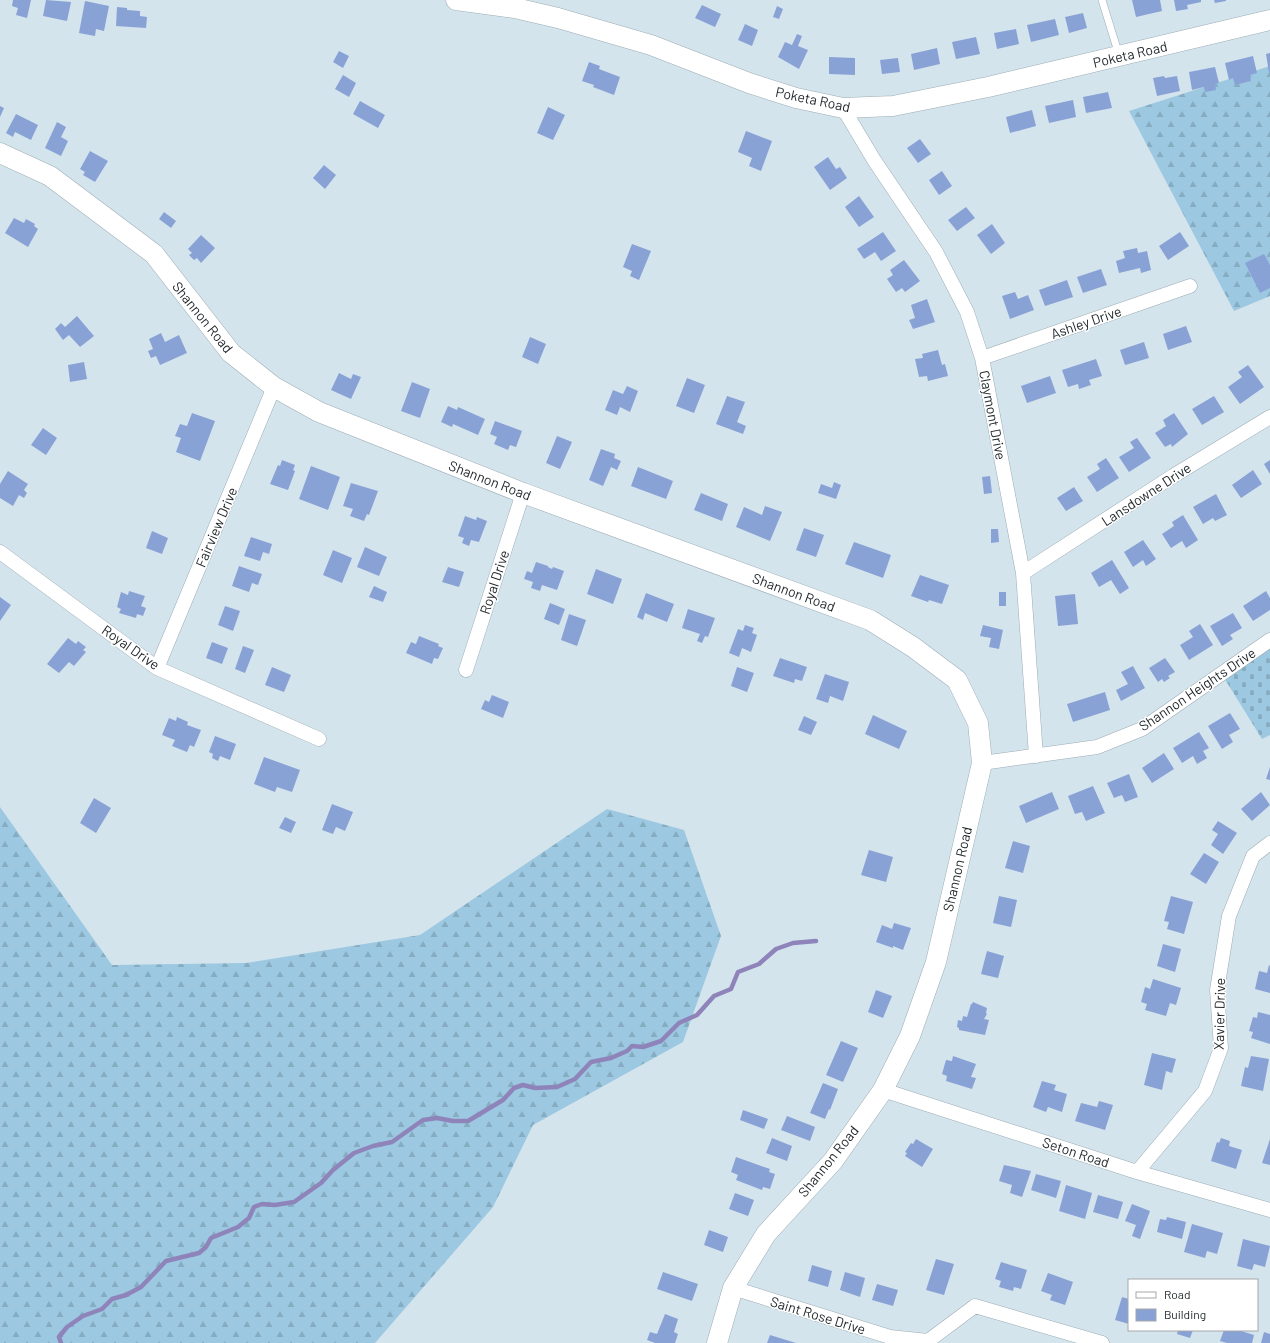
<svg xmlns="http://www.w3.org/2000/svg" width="1270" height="1343" font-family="Barlow,sans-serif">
<defs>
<pattern id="forest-firs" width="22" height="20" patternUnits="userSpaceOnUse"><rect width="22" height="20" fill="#9cc8e1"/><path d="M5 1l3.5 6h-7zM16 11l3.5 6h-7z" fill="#86acc1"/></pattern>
<pattern id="cemetery-stones" width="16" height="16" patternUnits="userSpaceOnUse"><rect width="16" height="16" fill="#9cc8e1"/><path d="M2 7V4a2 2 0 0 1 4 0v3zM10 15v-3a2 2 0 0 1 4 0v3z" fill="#86acc1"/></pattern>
</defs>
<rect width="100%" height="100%" fill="#d4e4ed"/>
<path fill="url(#forest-firs)" d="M1270 66V296L1234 311 1129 111Z
M0 807 112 965 246 963 420 935 607 809 684 830 721 936 683 1042 533 1125 493 1207 375 1343H0Z"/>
<path fill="url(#cemetery-stones)" d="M1270 640V735L1262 739 1221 673Z"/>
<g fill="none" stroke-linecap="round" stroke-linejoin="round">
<path stroke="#8f84ba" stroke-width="4.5" d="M61 1343 59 1337 67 1327 83 1316 102 1309 112 1299 126 1295 141 1287 166 1261 199 1253 206 1247 211 1238 238 1227 249 1218 254 1207 262 1204 275 1205 294 1202 321 1183 333 1170 354 1153 373 1146 392 1142 423 1120 437 1118 453 1121H468L503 1100 514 1088 523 1085 535 1088 557 1087 575 1079 591 1062 611 1058 627 1051 632 1046 643 1047 661 1041 679 1023 697 1015 714 996 731 989 738 972 759 964 776 949 793 943 816 941"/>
</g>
<path fill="#89a2d5" d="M13 0H31L27 18 16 15 18 8 12 6Z
M46 0 71 2 67 21 43 16Z
M1132 0H1160L1162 11 1136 17Z
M1174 0H1201V2L1187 5 1188 9 1176 11Z
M1214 0H1226V1L1215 3Z
M85 1 109 6 104 31 96 29 95 36 79 33Z
M702 5 721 14 715 27 695 18Z
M777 6 783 9 779 19 773 17Z
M117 7 127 8V10L140 11V16L147 17 146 28 116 26Z
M1083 13 1087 28 1069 33 1065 17Z
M1055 19 1059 35 1031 42 1027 25Z
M745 24 758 30 752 46 738 40Z
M1016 29 1019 44 997 49 994 33Z
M797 34 802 36 798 46 808 50 799 69 778 57 785 42 792 45Z
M976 37 980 54 956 59 952 42Z
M937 48 940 64 914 70 911 54Z
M339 51 349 56 343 68 333 62Z
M1270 53V72L1269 73 1266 54Z
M1253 56 1257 73 1250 75 1251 81 1235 85 1233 78 1229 80 1225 63Z
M829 57 855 58V75L829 74Z
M898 58 900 72 882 74 880 60Z
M589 62 600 66 599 69 620 77 614 95 593 87 594 85 582 81Z
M1215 67 1219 83 1215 84 1216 90 1205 92 1204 87 1192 90 1189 72Z
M343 75 356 83 349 97 335 89Z
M1164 76 1165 78 1177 76 1180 91 1157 96 1153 78Z
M1108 92 1112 108 1086 113 1083 97Z
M1073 100 1076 117 1049 123 1045 106Z
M360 101 385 115 378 128 353 114Z
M0 106 4 108 0 117Z
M548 107 565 115 553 140 537 133Z
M1032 110 1036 126 1010 133 1006 117Z
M16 114 38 125 31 140 15 132 13 137 6 133Z
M57 122 66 127 61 137 68 141 61 156 45 148Z
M746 131 772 141 761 171 749 166 752 158 738 152Z
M920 139 931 154 918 163 907 148Z
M90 151 108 161 95 182 83 175 85 172 80 169Z
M828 157 836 169 840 167 847 178 830 190 814 167Z
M324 165 336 175 325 189 313 178Z
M942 171 952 186 939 195 929 180Z
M859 196 874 217 859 227 845 207Z
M966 207 975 218 957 231 948 220Z
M164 212 176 221 171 228 159 219Z
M14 218 24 223 26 219 35 224 34 226 38 229 28 247 5 233Z
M992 224 1005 243 991 254 977 235Z
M883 232 896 251 881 261 875 252 864 259 857 249Z
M1180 232 1189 246 1168 260 1159 246Z
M201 235 215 248 201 263 197 258 194 260 189 255 192 253 188 249Z
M632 244 651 251 639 280 630 276 632 271 623 267Z
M1137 248 1138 253 1147 251 1151 270 1141 273 1140 268 1119 273 1116 261 1125 258 1123 251Z
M1264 254 1270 265V288L1260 293 1245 263Z
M904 260 920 281 905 292 902 288 896 292 887 279 893 275 890 270Z
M1101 269 1107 285 1083 293 1077 277Z
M1067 280 1073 297 1045 306 1039 290Z
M1015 292 1018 299 1028 295 1034 310 1010 319 1002 296Z
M927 299 935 322 913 329 909 320 915 318 911 305Z
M77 316 94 336 80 347 69 335 63 340 55 329 61 323 65 327Z
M1186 326 1192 342 1168 350 1163 334Z
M161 333 165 342 179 335 187 353 160 365 156 356 151 358 148 351 153 349 149 339Z
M530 337 546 344 538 364 522 357Z
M1144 342 1149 358 1125 365 1120 350Z
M938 350 942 365 945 364 948 376 928 381 927 376 919 377 915 359 923 358 922 354Z
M1096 359 1102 376 1089 380 1091 385 1079 389 1078 384 1068 387 1062 370Z
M84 362 87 379 70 382 68 365Z
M1248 365 1264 387 1240 404 1228 387 1242 377 1238 372Z
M339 373 351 379 353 374 361 377 351 399 331 390Z
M1050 376 1056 393 1027 403 1021 386Z
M687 378 705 385 694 413 676 406Z
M412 382 430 389 420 418 401 411Z
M627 386 638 391 630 412 620 407 617 415 605 410 613 390 623 394Z
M727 396 745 402 737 422 746 426 743 434 716 424Z
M1214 396 1224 412 1202 425 1192 409Z
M448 406 457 410 458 407 485 419 478 435 453 424 452 427 441 422Z
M192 413 215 421 200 461 176 452 181 438 175 436 180 424 187 426Z
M1174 413 1188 434 1172 447 1171 444 1165 447 1155 433 1166 426 1163 420Z
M495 421 522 431 516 447 510 445 508 450 494 444 497 437 490 434Z
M43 428 57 438 46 455 31 445Z
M557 436 572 442 560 469 546 463Z
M1137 438 1151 458 1129 472 1119 457 1134 448 1130 442Z
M601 449 615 454 614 458 621 461 617 470 611 467 603 486 589 480Z
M1106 458 1119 478 1097 492 1087 477 1100 469 1097 464Z
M282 460 295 465 293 470 295 471 288 490 270 484 278 465 280 466Z
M1270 460V474L1264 464Z
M311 466 340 477 328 510 299 499Z
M638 467 673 481 666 499 631 486Z
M1253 470 1262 484 1241 498 1232 485Z
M8 471 28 484 24 490 27 493 24 498 19 495 13 506 0 498V484Z
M990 476 992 493 984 494 982 477Z
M834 482 841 485 836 499 818 493 821 484 832 488Z
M351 483 378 491 369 515 367 514 364 521 350 516 353 509 343 506Z
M1074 487 1083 501 1066 511 1057 498Z
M701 493 728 504 722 521 694 510Z
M1216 494 1227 515 1215 521 1213 518 1203 524 1193 507Z
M765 506 782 512 770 541 736 527 744 507 762 515Z
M1183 515 1198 540 1186 548 1182 541 1171 548 1162 534 1174 526 1172 522Z
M465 516 476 520 477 517 487 521 479 542 471 540 469 546 462 543 464 538 458 536Z
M804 528 824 535 816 557 796 550Z
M991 529H998L999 542 991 543Z
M152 531 168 538 162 554 146 548Z
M251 537 272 544 269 554 263 552 260 561 244 556Z
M1143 540 1156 559 1146 566 1143 560 1133 567 1124 552Z
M854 542 891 555 883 578 845 564Z
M365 547 387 557 379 576 357 567Z
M333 550 352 558 342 583 323 575Z
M1112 560 1129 588 1120 594 1111 580 1099 587 1091 573Z
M536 562 548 566V567L552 569 553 567 564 571 557 590 542 585 540 591 531 588 533 582 524 579 527 571 532 573Z
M239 566 262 574 258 585 252 583 249 592 232 586Z
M448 567 464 572 459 587 442 582Z
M596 569 622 579 613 604 587 594Z
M920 575 949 585 942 604 929 600 928 602 911 596Z
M374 586 387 592 383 602 369 597Z
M129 591 145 596 141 606 146 608 143 616 137 614 136 618 119 613 121 609 117 607 121 592 128 595Z
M1266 591 1270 598V610L1253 621 1243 606Z
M999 592H1006V606H999Z
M646 593 674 604 667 622 645 613 643 620 637 617Z
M1075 594 1078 624 1058 626 1055 596Z
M0 597 11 605 0 621Z
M550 603 565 609 559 625 544 619Z
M225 606 240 611 233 631 218 625Z
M688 609 715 618 708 637 705 636 702 643 697 641 700 634 682 628Z
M1233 613 1242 628 1230 635 1233 639 1222 646 1210 626Z
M569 614 586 620 577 646 561 640Z
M1200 624 1213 645 1189 660 1180 645 1193 637 1189 631Z
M745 625 754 628 752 633 757 635 751 652 742 648 739 657 729 653 738 629 743 631Z
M983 625 1003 630 999 649 989 647 991 638 980 636Z
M419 636 439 644 438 646 443 648 438 659 434 658 432 664 406 653 411 642 416 644Z
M68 638 76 644 78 641 86 647 83 650 86 652 74 666 69 662 59 673 47 664Z
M212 642 228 648 222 664 206 658Z
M243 646 254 650 245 673 235 669Z
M780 658 807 667 802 681 795 679 794 683 773 676Z
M1165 658 1175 672 1168 676 1170 678 1164 682 1162 679 1158 682 1149 668Z
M1133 666 1145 688 1121 701 1116 690 1128 684 1121 672Z
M272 667 291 675 284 692 265 685Z
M737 667 754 673 747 692 731 686Z
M825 674 849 682 843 701 830 696 828 703 816 699Z
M1105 692 1110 710 1073 722 1067 704Z
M492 695 509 702 503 718 481 709 485 700 489 702Z
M1230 713 1240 729 1229 735 1233 742 1222 749 1208 726Z
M873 715 907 731 899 749 865 734Z
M804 716 817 722 811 735 798 730Z
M177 717 188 722 187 725 201 730 194 747 190 745 187 752 172 746 175 740 162 735 169 718 176 721Z
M1199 732 1209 748 1203 751 1207 758 1197 764 1193 756 1182 763 1173 748Z
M215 736 236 744 230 760 220 756 218 761 212 758 213 754 209 752Z
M1164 753 1174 769 1152 783 1142 768Z
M264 757 300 770 292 792 277 787 275 792 254 784Z
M1270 767V780L1266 779Z
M1129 774 1138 797 1125 802 1122 795 1114 798 1107 783Z
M1093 786 1105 813 1086 821 1082 812 1075 814 1068 796Z
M1052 792 1059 809 1026 823 1019 806Z
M1261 792 1270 805 1252 821 1241 809Z
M94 798 111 808 96 833 80 823Z
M332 804 353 812 345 831 336 827 333 834 322 830Z
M285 817 296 822 291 833 279 828Z
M1218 821 1237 833 1223 854 1211 845 1218 834 1212 830Z
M1013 841 1030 846 1023 873 1005 868Z
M869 850 893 857 886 882 861 875Z
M1204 853 1219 862 1206 884 1190 874Z
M999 896 1017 900 1011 927 993 923Z
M1171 896 1193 902 1184 934 1167 929 1169 922 1164 921Z
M894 923 911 928 903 950 893 946V948L876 942 882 925 892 929Z
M1163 944 1181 949 1175 972 1157 966Z
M987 951 1004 956 998 978 981 974Z
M1269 965 1270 966V993L1255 989 1259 971 1267 973Z
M1153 979 1181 988 1176 1005 1170 1003 1166 1016 1145 1010 1147 1004 1141 1002 1145 987 1150 989Z
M876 990 892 996 883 1018 868 1012Z
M973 1002 987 1008 986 1013 987 1014 984 1019 989 1020 985 1035 959 1030V1028L957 1027 958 1020 962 1021 963 1016 967 1017 971 1004H972Z
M1258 1012 1270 1015V1044L1251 1038 1253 1032 1249 1031 1253 1017 1257 1018Z
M841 1041 858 1048 843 1082 826 1075Z
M1152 1053 1176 1059 1172 1073 1166 1071 1162 1090 1144 1085Z
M953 1056 976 1064 971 1077 976 1078 972 1089 946 1081 947 1076 942 1074 946 1060 952 1061Z
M1251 1056 1269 1059 1263 1091 1241 1086 1245 1067 1248 1068Z
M1042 1081 1056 1085 1054 1090 1067 1094 1062 1112 1048 1107 1046 1112 1033 1107Z
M823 1083 838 1089 830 1110 829 1109 825 1119 810 1113Z
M1099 1101 1113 1105 1105 1130 1075 1121 1081 1103 1097 1107Z
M743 1110 768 1119 764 1129 740 1120Z
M787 1116 815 1127 810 1141 781 1130Z
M772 1138 792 1146 787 1161 766 1153Z
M1221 1138 1230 1141 1229 1146 1242 1150 1236 1169 1211 1161 1217 1142 1219 1143Z
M916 1139 933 1149 922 1167 905 1156 907 1153 905 1152 911 1143 913 1144Z
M1270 1139V1165L1262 1163Z
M736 1157 770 1169 769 1172 775 1174 770 1189 763 1187 762 1190 736 1180 738 1175 731 1172Z
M1004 1165 1031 1171 1022 1197 1010 1193 1012 1185 999 1181Z
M1036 1174 1061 1181 1056 1198 1031 1190Z
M1066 1185 1092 1193 1085 1219 1059 1211Z
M735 1193 754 1200 748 1216 729 1209Z
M1098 1195 1123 1202 1118 1219 1093 1212Z
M1132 1204 1150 1211 1140 1239 1132 1236 1136 1225 1125 1221Z
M1167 1217 1186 1222 1182 1239 1157 1232 1160 1219 1166 1220Z
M1192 1224 1223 1233 1217 1254 1207 1251 1205 1258 1184 1252Z
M709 1230 728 1237 723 1252 704 1245Z
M1243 1239 1270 1246 1265 1267 1254 1264 1252 1270 1237 1266Z
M936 1259 954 1264 944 1295 926 1290Z
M1001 1262 1027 1270 1021 1289 1014 1287 1013 1291 999 1287 1001 1281 995 1279Z
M812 1265 832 1271 828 1287 808 1281Z
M663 1272 698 1284 692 1301 657 1289Z
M845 1272 865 1278 860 1297 840 1290Z
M1048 1273 1073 1282 1065 1305 1050 1300 1052 1295 1041 1291Z
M877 1284 898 1290 893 1306 872 1300Z
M1122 1297 1129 1299V1324L1115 1320Z
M665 1314 678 1319 674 1332 678 1334 675 1343H655L647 1340 650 1332 657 1334Z
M1178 1330H1193L1190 1338 1177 1334Z
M1224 1330H1238L1254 1335 1252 1343H1227L1220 1341Z
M1264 1332 1270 1334V1343H1261Z
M770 1335 796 1343H767Z"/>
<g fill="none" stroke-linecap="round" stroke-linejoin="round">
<g stroke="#9cacb5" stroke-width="8">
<path id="lane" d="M1102 0 1119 55"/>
</g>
<g stroke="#9cacb5" stroke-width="15">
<path id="street" d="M843 108 874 160 936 252 967 312 982 358 1023 573 1036 756
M982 358 1190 286
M0 552 157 668 319 739
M1023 573 1173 476 1270 417
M157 668 274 387
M466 670 523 493
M982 763 1097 747 1142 729 1270 640
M883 1090 1137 1172 1270 1210
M1137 1172 1205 1091 1221 1048 1217 990 1229 916 1253 856 1270 843
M733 1288 890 1337 928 1341 975 1306 1102 1343"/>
</g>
<g stroke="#9cacb5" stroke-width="21">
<path id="secondary" d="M456 0 515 8 558 18 651 45 749 83 796 98 843 108 893 106 988 87 1270 20
M0 153 50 176 154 254 231 353 274 387 319 412 523 493 870 620 913 647 957 680 978 723 982 763 936 962 910 1036 883 1090 833 1161 766 1234 733 1288 717 1343"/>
</g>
<use href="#lane" stroke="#fff" stroke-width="7"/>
<use href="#street" stroke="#fff" stroke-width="14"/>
<use href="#secondary" stroke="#fff" stroke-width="20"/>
</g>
<g text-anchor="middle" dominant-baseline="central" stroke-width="3" stroke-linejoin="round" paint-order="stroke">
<g font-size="14" fill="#1e2427" stroke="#fff">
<text transform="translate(1130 54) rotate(-13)">Poketa Road</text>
<text transform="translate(813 99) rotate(12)">Poketa Road</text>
<text transform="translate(203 317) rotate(51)">Shannon Road</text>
<text transform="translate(1086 322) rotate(-19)">Ashley Drive</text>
<text transform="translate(993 415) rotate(79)">Claymont Drive</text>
<text transform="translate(490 480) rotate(21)">Shannon Road</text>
<text transform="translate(1146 494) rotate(-33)">Lansdowne Drive</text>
<text transform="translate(216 527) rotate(-67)">Fairview Drive</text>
<text transform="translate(494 582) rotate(-72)">Royal Drive</text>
<text transform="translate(794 592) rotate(20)">Shannon Road</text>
<text transform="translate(131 647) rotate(35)">Royal Drive</text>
<text transform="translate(1197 689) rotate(-34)">Shannon Heights Drive</text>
<text transform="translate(957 869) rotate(-77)">Shannon Road</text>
<text transform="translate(1219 1014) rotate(-89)">Xavier Drive</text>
<text transform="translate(1076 1152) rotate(18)">Seton Road</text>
<text transform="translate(828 1161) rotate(-51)">Shannon Road</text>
<text transform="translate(818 1315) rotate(17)">Saint Rose Drive</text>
</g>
</g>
<rect x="1128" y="1279" width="130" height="52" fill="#ffffff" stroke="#a5a7a9"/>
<rect x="1136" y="1292" width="20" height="6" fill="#ffffff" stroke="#a5a7a9"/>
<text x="1164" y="1299" font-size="12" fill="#1e2427">Road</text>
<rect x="1136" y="1309" width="20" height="12" fill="#89a2d5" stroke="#a5a7a9"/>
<text x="1164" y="1319" font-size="12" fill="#1e2427">Building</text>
</svg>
